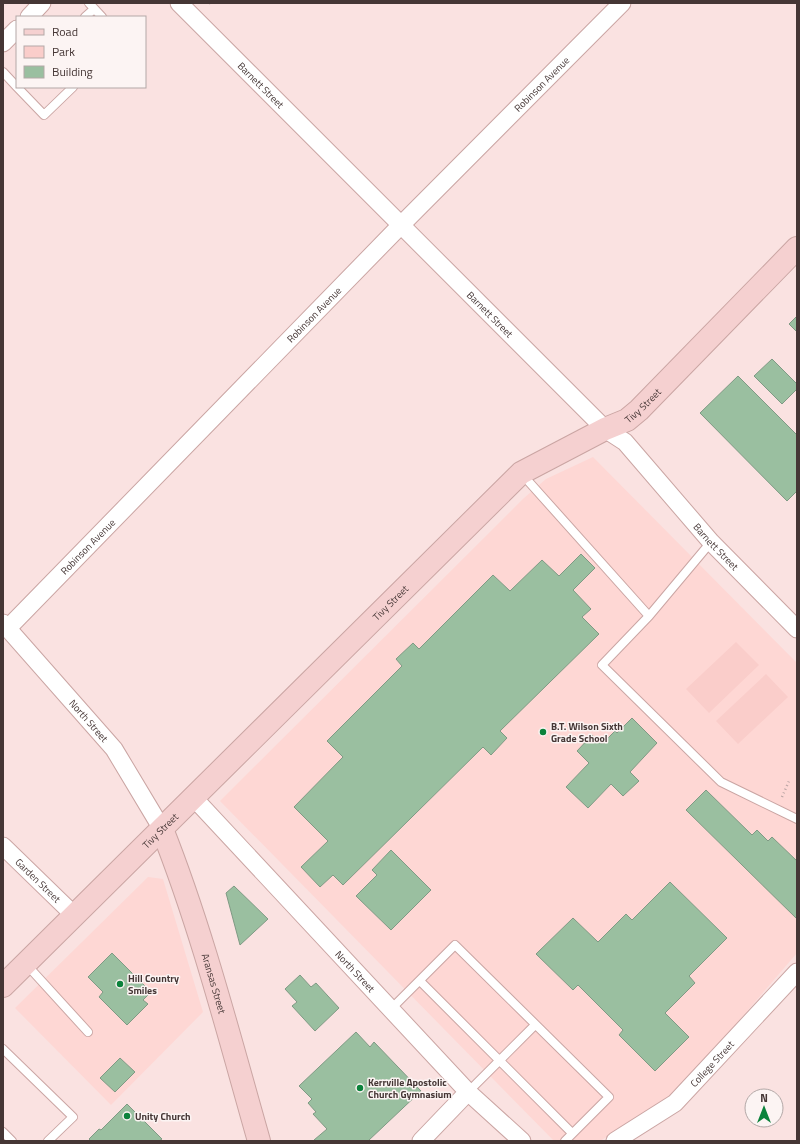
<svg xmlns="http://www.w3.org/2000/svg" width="800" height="1144" font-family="'Titillium Web',sans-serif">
<rect width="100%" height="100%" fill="#fae2e1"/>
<path fill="#fed7d4" d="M593 457 797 663V953L675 1095 600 1141H554L220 801 524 498 546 479Z
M148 877 163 879 203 1012 111 1105 15 1008Z"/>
<path fill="#facdca" d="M736 642 759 665 709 713 686 689Z
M766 674 788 697 738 744 716 721Z"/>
<path fill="#9abfa0" stroke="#7f9a84" d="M797 316V332L789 324Z
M772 359 797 384V389L782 404 754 376Z
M738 376 797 435V491L787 501 700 413Z
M581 554 595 568 573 590 591 609 582 617 599 634 500 731 507 738 491 755 483 747 343 885 333 875 320 887 301 867 328 841 294 807 343 757 327 741 402 666 396 659 413 643 419 649 493 575 510 591 542 560 559 576Z
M632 718 657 743 630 772 639 781 623 796 611 784 588 808 566 787 589 763 577 751 592 735 602 744 615 731 617 733Z
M706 790 752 835 757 830 768 841 772 837 797 861V919L686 810Z
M391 850 431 890 391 930 356 896 377 875 372 870Z
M670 882 727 938 689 976 695 983 665 1013 689 1037 655 1071 619 1035 623 1030 578 985 573 990 536 954 573 918 598 942 626 914 632 920Z
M234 886 268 919 240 945 226 893Z
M112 953 151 992 143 1000 148 1004 127 1025 99 997 103 992 88 977Z
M300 975 311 987 316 983 339 1008 315 1031 292 1006 297 1002 285 989Z
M356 1032 370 1047 374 1042 421 1091 368 1141H315L314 1140 327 1129 313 1114 316 1112 308 1103 312 1099 299 1086Z
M120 1058 135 1072 115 1092 100 1078Z
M127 1104 162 1139 159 1141H91L89 1139 99 1129 101 1130Z"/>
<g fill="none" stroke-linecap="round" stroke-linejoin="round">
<g stroke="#caa5a3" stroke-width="10">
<path id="lane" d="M89 3 102 17
M85 17 94 9
M3 72 17 87
M17 87 44 115 73 87
M521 473 649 616
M711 542 649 616 602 665 721 782 797 819
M26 964 88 1032
M420 981 572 1133
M391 1009 455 945 609 1097 565 1141
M3 1049 73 1117 48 1141
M468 1092 535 1025
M3 1132 12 1141"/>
</g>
<g stroke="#caa5a3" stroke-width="19">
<g id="street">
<path id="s1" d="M179 3 605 429 625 442 711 542 797 629"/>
<path d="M29 17 42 3"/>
<path d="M3 43 17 29"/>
<path id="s2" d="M3 623 114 749 162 829"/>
<path id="s3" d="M8 628 401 225 622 3"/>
<path id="s4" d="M193 797 468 1092 522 1141"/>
<path id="s5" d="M3 846 74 915"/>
<path d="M421 1141 468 1092"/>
<path id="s6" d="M615 1141 675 1103 797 972"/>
</g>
</g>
<g stroke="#caa5a3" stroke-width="24">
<g id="secondary">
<path id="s7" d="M162 829C202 930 229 1036 259 1141"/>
<path id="s8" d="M3 986 521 473 605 429 627 420 639 410 797 248"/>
</g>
</g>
<path stroke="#baa5a4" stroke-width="2.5" stroke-dasharray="1 3" stroke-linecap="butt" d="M210 3 211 4
M782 797 789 781"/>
<use href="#lane" stroke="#fff" stroke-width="8"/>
<use href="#street" stroke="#fff" stroke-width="17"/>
<use href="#secondary" stroke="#f5d0d0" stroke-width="22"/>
</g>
<g fill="#0b823b" stroke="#fcf4f3" stroke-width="1.5">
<circle cx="543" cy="732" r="4"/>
<circle cx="120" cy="984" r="4"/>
<circle cx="360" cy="1088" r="4"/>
<circle cx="127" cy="1116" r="4"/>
</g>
<g text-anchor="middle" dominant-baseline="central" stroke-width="3" stroke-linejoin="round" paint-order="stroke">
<g font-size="10" fill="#453635" stroke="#fcf4f3">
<text stroke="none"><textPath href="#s3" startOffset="762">Robinson Avenue</textPath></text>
<text stroke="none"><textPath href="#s1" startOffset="116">Barnett Street</textPath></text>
<text stroke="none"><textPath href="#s1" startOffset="440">Barnett Street</textPath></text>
<text stroke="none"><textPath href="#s3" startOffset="438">Robinson Avenue</textPath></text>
<text stroke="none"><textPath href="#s8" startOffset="869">Tivy Street</textPath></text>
<text stroke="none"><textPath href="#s1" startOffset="765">Barnett Street</textPath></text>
<text stroke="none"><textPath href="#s3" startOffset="114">Robinson Avenue</textPath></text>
<text stroke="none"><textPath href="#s8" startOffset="545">Tivy Street</textPath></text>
<text stroke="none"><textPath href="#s2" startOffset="130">North Street</textPath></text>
<text stroke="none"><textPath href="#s8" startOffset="221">Tivy Street</textPath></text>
<text stroke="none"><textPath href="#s5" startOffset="49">Garden Street</textPath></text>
<text stroke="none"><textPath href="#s4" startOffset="238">North Street</textPath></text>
<text stroke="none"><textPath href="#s7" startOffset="163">Aransas Street</textPath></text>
<text stroke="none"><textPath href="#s6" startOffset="125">College Street</textPath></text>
</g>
<g font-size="10" font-weight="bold" fill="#453635" stroke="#fcf4f3" text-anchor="start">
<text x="551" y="726">B.T. Wilson Sixth<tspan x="551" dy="12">Grade School</tspan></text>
<text x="128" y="978">Hill Country<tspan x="128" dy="12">Smiles</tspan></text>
<text x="368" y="1082">Kerrville Apostolic<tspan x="368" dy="12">Church Gymnasium</tspan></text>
<text x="135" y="1116">Unity Church</text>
</g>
</g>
<rect width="800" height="1144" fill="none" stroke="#453635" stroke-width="8"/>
<rect x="16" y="16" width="130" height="72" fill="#fcf4f3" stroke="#b3a8a7"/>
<rect x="24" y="29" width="20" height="6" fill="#f5d0d0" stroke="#b3a8a7"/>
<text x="52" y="36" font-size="12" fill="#453635">Road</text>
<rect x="24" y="46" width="20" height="12" fill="#facdca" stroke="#b3a8a7"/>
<text x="52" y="56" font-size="12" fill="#453635">Park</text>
<rect x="24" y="66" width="20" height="12" fill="#9abfa0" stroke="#b3a8a7"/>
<text x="52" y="76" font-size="12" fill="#453635">Building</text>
<g transform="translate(764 1108)"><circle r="19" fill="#fcf4f3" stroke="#b3a8a7"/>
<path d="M0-3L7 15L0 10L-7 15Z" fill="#0b823b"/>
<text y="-6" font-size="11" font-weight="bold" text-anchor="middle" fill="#453635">N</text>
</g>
</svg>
